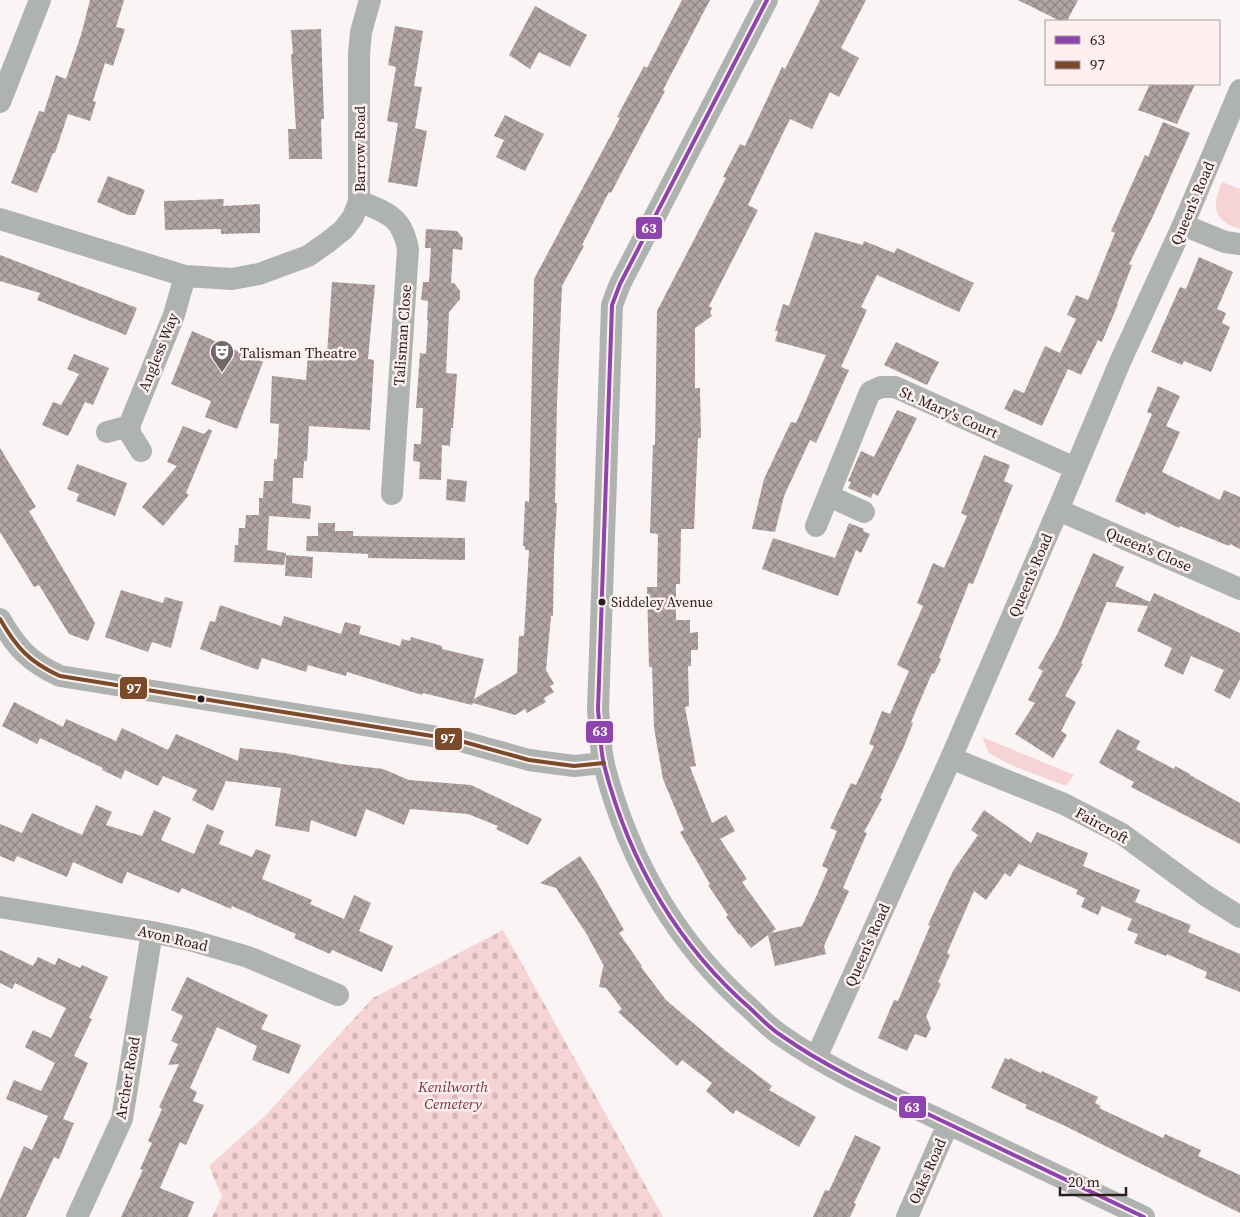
<svg xmlns="http://www.w3.org/2000/svg" width="1240" height="1217" font-family="'Source Serif 4',serif">
<defs>
<pattern id="cemetery-stones" width="16" height="16" patternUnits="userSpaceOnUse" patternTransform="scale(1.25)"><rect width="16" height="16" fill="#f6d4d5"/><path d="M2 7V4a2 2 0 0 1 4 0v3zM10 15v-3a2 2 0 0 1 4 0v3z" fill="#d3b6b6"/></pattern>
<pattern id="building-cross-hatch" width="8" height="8" patternUnits="userSpaceOnUse" patternTransform="scale(1.25)"><rect width="8" height="8" fill="#b2a4a5"/><path d="M0 0l8 8M0 8l8-8" fill="none" stroke="#918586"/></pattern>
</defs>
<rect width="100%" height="100%" fill="#faf4f4"/>
<path fill="#f6d4d5" d="M1222 182 1240 189V229C1212 220 1212 206 1222 182Z
M982 737 1074 775 1066 786 1011 765 989 753Z"/>
<path fill="url(#cemetery-stones)" d="M503 930 663 1217H212L222 1197 209 1166 265 1116 373 998Z"/>
<path fill="url(#building-cross-hatch)" d="M90 0H124L116 27 125 29 113 66 105 63 93 101 96 102 90 121 68 114 55 153H53L37 193 11 183 39 111 44 112 56 75 66 79 81 35Z
M682 0H710L663 90 665 91 644 130 611 193 609 192 582 245 584 246 562 286 557 403 555 503H557L554 555 553 616H551L546 670 554 684 550 686 554 692 544 698 546 702 527 713 525 709 515 715 473 703 472 705 423 693 422 695 347 672 346 676 308 665 306 672 262 658 258 670 200 649 210 621 215 622 220 605 281 626 284 616 341 634 345 622 361 626 359 634 400 646 402 639 410 641 411 637 442 646V649L484 659 474 699 517 673 519 636H524L529 550H525V546H523L525 501 529 502 534 279 620 118 617 117 644 66 647 68Z
M820 0H866L841 48 859 58 839 97 830 92 812 129 790 119 748 205 758 210 709 306 712 308 710 312 712 316 695 328V388H700L701 438H698L694 529H681L680 584H676V620H690V633L698 632V650H691V666H688L689 706 685 707 696 766 690 767 712 823 726 815 735 831 720 839 747 879 742 882 776 929 771 933 802 926 816 897 828 869 822 866 837 831 830 828 851 783 856 785 874 746 869 744 882 711 890 714 909 671 897 665 923 606 917 603 933 563 944 568 967 516 961 513 984 455 1010 465 1004 481 1013 485 973 584 969 583 939 658 941 659 934 674 932 673 911 722 913 723 905 744 880 798 882 799 864 832 867 833 843 888 849 891 824 946 826 954 775 966 768 935 751 948 740 934 739 935 726 917 728 915 708 885 710 884 680 832 684 830 663 779 654 728 652 667H649L647 587H657L658 534 650 533 653 445H655L657 311 726 178 723 177 740 144 745 146 782 67 785 69Z
M1018 0H1078L1067 21H1060Z
M535 6 587 35 570 67 539 52 530 69 509 55Z
M395 26 423 31 414 86 422 87 415 128 427 131 417 187 388 182 398 123 387 121 396 67 388 65Z
M321 29 324 119H321L322 159H289L288 129H296L291 54H293L291 30Z
M1150 84H1195L1177 124 1138 110Z
M505 115 544 134 525 171 496 157 504 140 494 136Z
M1163 122 1190 133 1154 214 1129 264 1132 265 1117 304H1118L1102 342 1098 340 1081 375 1068 369 1042 426 1004 409 1014 389 1024 393 1045 346 1060 353 1076 319 1067 315 1076 295 1088 300 1115 233 1111 231 1145 155 1148 157Z
M108 176 145 190 135 215H128L97 202Z
M224 199 223 206 260 204V233L221 234V229L165 230 164 201Z
M426 229 457 231 463 238 462 250 453 249 451 283H454L460 291V299L449 312 446 373 457 374 453 428H451L450 446 442 445 441 480 419 479 420 462 413 461 414 444H421L423 408H416L420 353 426 354 428 320H427L428 301 421 300 423 282H429L431 248H425Z
M815 232 863 245 864 241 894 253 897 248 974 283 959 312 877 275 861 307 867 310 841 367 849 370 816 443 810 440 784 496 775 532 752 529 764 479 791 422 796 423 826 355 775 341 778 331H775L783 304 789 306Z
M0 255 137 308 126 335 37 300 40 293 0 281Z
M1199 257 1233 272 1217 309 1226 313 1222 323 1230 327 1211 372 1184 361 1182 365 1151 352 1180 287 1186 289Z
M332 282 375 285 368 359 374 360 370 430 309 426 307 461H304L303 478H293L292 503 311 506 310 519 269 516 267 550 286 553 284 565 234 562 235 545H238L239 528H245L246 515H259V498H263L264 481H273L274 459H277L279 424 270 423 272 376 306 380 308 353 327 354Z
M192 331 263 362 237 429 205 417 211 401 171 384Z
M896 342 939 362 927 385 884 365Z
M74 354 109 368 93 405 85 402 68 436 42 425 53 402 61 405 79 374 67 369Z
M1158 386 1180 396 1166 426 1180 432 1162 472 1220 500 1224 490 1240 497V549L1230 544 1229 546 1180 526 1179 528 1146 512 1145 515 1115 501 1152 414 1147 412Z
M897 410 917 418 878 496 873 493 871 498 848 488 851 482 848 481 861 451 874 457Z
M183 426 204 434 209 429 212 431 186 493 189 495 163 526 142 507 177 466 167 462Z
M0 448 36 507 29 511 95 623 88 641 69 634 39 585 34 587 0 532Z
M77 464 127 483 115 516 76 501 79 494 67 489Z
M447 479 467 481 465 502 446 500Z
M318 523H335V531H353V536L465 538V560L368 558V554L306 551 307 536H318Z
M849 523 864 529 863 531 870 534 861 553 856 550 838 596 762 569 773 538 835 558Z
M1093 553 1124 567 1115 586 1150 602 1154 593 1240 633V679L1230 699 1214 691 1224 670 1191 656 1183 675 1164 666 1172 648 1137 631 1148 606 1107 602 1081 663 1083 664 1065 696 1076 702 1061 731 1067 735 1053 758 1015 734 1035 703 1028 700 1043 671 1038 668 1058 633Z
M286 555 313 557 312 578 285 576Z
M121 590 163 603 165 597 183 602 171 648 152 642 148 652 105 637Z
M14 702 63 727 66 719 116 741 122 728 168 750 176 734 238 761 240 748 284 753 341 764 383 769 409 780 471 785 542 819 528 845 496 829 498 826 468 814 410 809 404 825 366 809 356 837 311 820 309 832 275 826 281 788 226 781 213 811 192 800 197 790 163 776 158 786 125 770 121 779 102 770 103 768 40 738 37 744 2 726Z
M1117 729 1140 741 1136 749 1174 769 1175 766 1190 774V775L1240 803V844L1131 787 1134 782 1099 763Z
M96 805 112 812 106 825 142 836 154 810 171 818 161 840 194 854 207 824 224 831 219 844 252 857 256 849 271 855 262 879 312 900 310 904 344 919 354 895 371 903 359 931 393 946 382 972 332 950 330 954 294 938 296 934 232 906 231 909 182 888 179 893 127 872 122 884 73 862 67 877 17 856 14 862 0 856V824L22 833 32 813 82 835Z
M984 810 1031 843 1037 832 1088 853 1083 866 1140 890 1135 902 1191 925 1188 932 1240 954V992L1205 978 1207 972 1167 954 1166 956 1134 943 1138 934 1127 930 1132 919 1102 906 1098 915 1081 907 1085 898 1076 894 1078 890 1019 864 1010 877 1005 873 986 900 974 891 947 953 950 955 938 982 941 984 926 1016 931 1028 926 1038 915 1034 907 1051 878 1038 894 1000 898 1001 930 926 928 925 953 871 978 835 971 830Z
M580 856 595 879 624 930 619 933 642 966 641 967 666 1000 726 1051 772 1086 769 1090 816 1117 799 1147 736 1110 733 1114 706 1091 712 1083 682 1060 677 1066 618 1012 622 1009 606 988 599 987 603 967 604 966 586 933 556 888 540 883Z
M0 950 33 966 38 957 55 965 58 958 80 968 82 965 108 977 89 1018 92 1019 74 1056 88 1063 63 1119 74 1123 59 1159 54 1157 26 1217H0V1200L24 1146 32 1150 48 1116 6 1099 14 1080 41 1091 55 1063 25 1047 33 1030 51 1038 66 1008 15 983 12 989 0 983Z
M187 977 268 1015 261 1029 301 1045 289 1074 252 1060 257 1046 217 1027 190 1088 197 1092 193 1101 204 1105 186 1145 180 1142 160 1188 194 1202 188 1217H121L143 1170 140 1169 152 1143 148 1141 162 1109 159 1107 179 1064 168 1065 178 1044 171 1041 183 1016 171 1010Z
M1005 1058 1010 1060V1058L1041 1073 1042 1071 1098 1097 1095 1103 1101 1106 1099 1108 1163 1138 1165 1134 1201 1150 1198 1156 1240 1175V1213L1063 1125 1025 1108 1027 1105 991 1088Z
M855 1135 881 1147 854 1203 856 1204 850 1217H813L825 1190 829 1191Z"/>
<g fill="none" stroke-linecap="round" stroke-linejoin="round">
<path stroke="#afb3b0" stroke-width="22" d="M767 0 620 284 612 305 598 710C600 728 600 748 604 765 629 861 677 945 752 1010 761 1019 771 1029 782 1036 829 1069 881 1092 932 1116 1003 1150 1074 1184 1144 1217
M0 102 40 0
M359 201C387 213 402 216 408 249L392 494
M0 219 185 276 232 279 259 274 308 256 328 242 343 230 353 217 359 201V54L361 32 370 0
M1183 225 1225 242 1240 244
M107 432 129 426
M141 451 131 435 129 426 174 315 185 276
M829 496 864 512
M1058 510 1240 589
M816 526 870 392 881 387H895L1075 468
M0 619C16 647 29 662 60 676L457 740 529 760 574 766 604 763
M951 758 1064 804 1122 834 1205 895 1240 917
M0 907 152 932 190 940 248 957 338 995
M816 1058 951 758 1058 510 1120 362 1183 225 1240 90
M77 1217 122 1119 152 932
M907 1217 948 1124"/>
<g stroke="#fef0f1" stroke-width="8">
<path id="bus-1" d="M767 0 620 284 612 305 598 710C600 728 600 748 604 765 629 861 677 945 752 1010 761 1019 771 1029 782 1036 829 1069 881 1092 932 1116 1003 1150 1074 1184 1144 1217"/>
</g>
<g stroke="#fef0f1" stroke-width="8">
<path id="bus-2" d="M0 619C16 647 29 662 60 676L457 740 529 760 574 766 604 763"/>
</g>
<use href="#bus-1" stroke="#8e44ad" stroke-width="4"/>
<use href="#bus-2" stroke="#7a4b2a" stroke-width="4"/>
</g>
<defs>
<g id="theatre-pin" transform="scale(1.25)"><path d="M0 17L-7.5 6A9.5 9.5 0 1 1 7.5 6Z" fill="#726869" stroke="#fef0f1"/><path d="M-5-5.5Q0-4 5-5.5V0Q5 5 0 6Q-5 5-5 0ZM-3.3-2.5H-1v1.5H-3.3ZM1-2.5H3.3v1.5H1ZM-2.8 1Q0 5.5 2.8 1Z" fill="#fff"/></g>
</defs>
<g fill-rule="evenodd">
<use href="#theatre-pin" x="222" y="352"/>
</g>
<g fill="#291d1e" stroke="#fef0f1" stroke-width="2">
<circle cx="602" cy="602" r="4.5"/>
<circle cx="201" cy="699" r="4.5"/>
</g>
<g text-anchor="middle" dominant-baseline="central" stroke-width="5" stroke-linejoin="round" paint-order="stroke">
<g font-size="14" fill="#291d1e" stroke="#fef0f1" text-anchor="start">
<text x="611" y="602">Siddeley Avenue</text>
</g>
<g font-size="15" fill="#291d1e" stroke="#fef0f1">
<text transform="translate(359 149) rotate(-90)">Barrow Road</text>
<text transform="translate(1192 203) rotate(-67)">Queen's Road</text>
<text transform="translate(402 335) rotate(-86)">Talisman Close</text>
<text transform="translate(158 352) rotate(-68)">Angless Way</text>
<text transform="translate(949 412) rotate(24)">St. Mary's Court</text>
<text transform="translate(1149 549) rotate(23)">Queen's Close</text>
<text transform="translate(1030 575) rotate(-67)">Queen's Road</text>
<text transform="translate(1102 825) rotate(29)">Faircroft</text>
<text transform="translate(173 938) rotate(13)">Avon Road</text>
<text transform="translate(867 945) rotate(-66)">Queen's Road</text>
<text transform="translate(127 1078) rotate(-80)">Archer Road</text>
<text transform="translate(927 1171) rotate(-66)">Oaks Road</text>
</g>
<g font-size="15" fill="#291d1e" stroke="#fef0f1" text-anchor="start">
<text x="240" y="352">Talisman Theatre</text>
</g>
<g font-size="15" font-style="italic" fill="#7d313b" stroke="#fef0f1">
<text x="453" y="1086">Kenilworth<tspan x="453" dy="17">Cemetery</tspan></text>
</g>
</g>
<g stroke="#fef0f1" stroke-width="2">
<rect x="635" y="216" width="28" height="24" rx="5" fill="#8e44ad"/>
<rect x="119" y="676" width="29" height="24" rx="5" fill="#7a4b2a"/>
<rect x="585" y="720" width="29" height="24" rx="5" fill="#8e44ad"/>
<rect x="434" y="727" width="29" height="24" rx="5" fill="#7a4b2a"/>
<rect x="898" y="1095" width="29" height="24" rx="5" fill="#8e44ad"/>
</g>
<g font-size="14" text-anchor="middle" font-weight="bold" fill="#fff">
<text x="649" y="233">63</text>
<text x="134" y="693">97</text>
<text x="600" y="736">63</text>
<text x="448" y="743">97</text>
<text x="912" y="1112">63</text>
</g>
<rect x="1045" y="20" width="175" height="65" fill="#fef0f1" stroke="#a99c9d"/>
<rect x="1055" y="36" width="25" height="8" fill="#8e44ad" stroke="#a99c9d"/>
<text x="1090" y="45" font-size="15" fill="#291d1e">63</text>
<rect x="1055" y="61" width="25" height="8" fill="#7a4b2a" stroke="#a99c9d"/>
<text x="1090" y="70" font-size="15" fill="#291d1e">97</text>
<path d="M1060 1187v8h66v-8" fill="none" stroke="#291d1e" stroke-width="2.5"/>
<text x="1068" y="1187" font-size="15" fill="#291d1e" stroke="#fef0f1" stroke-width="4" paint-order="stroke">20 m</text>
</svg>
